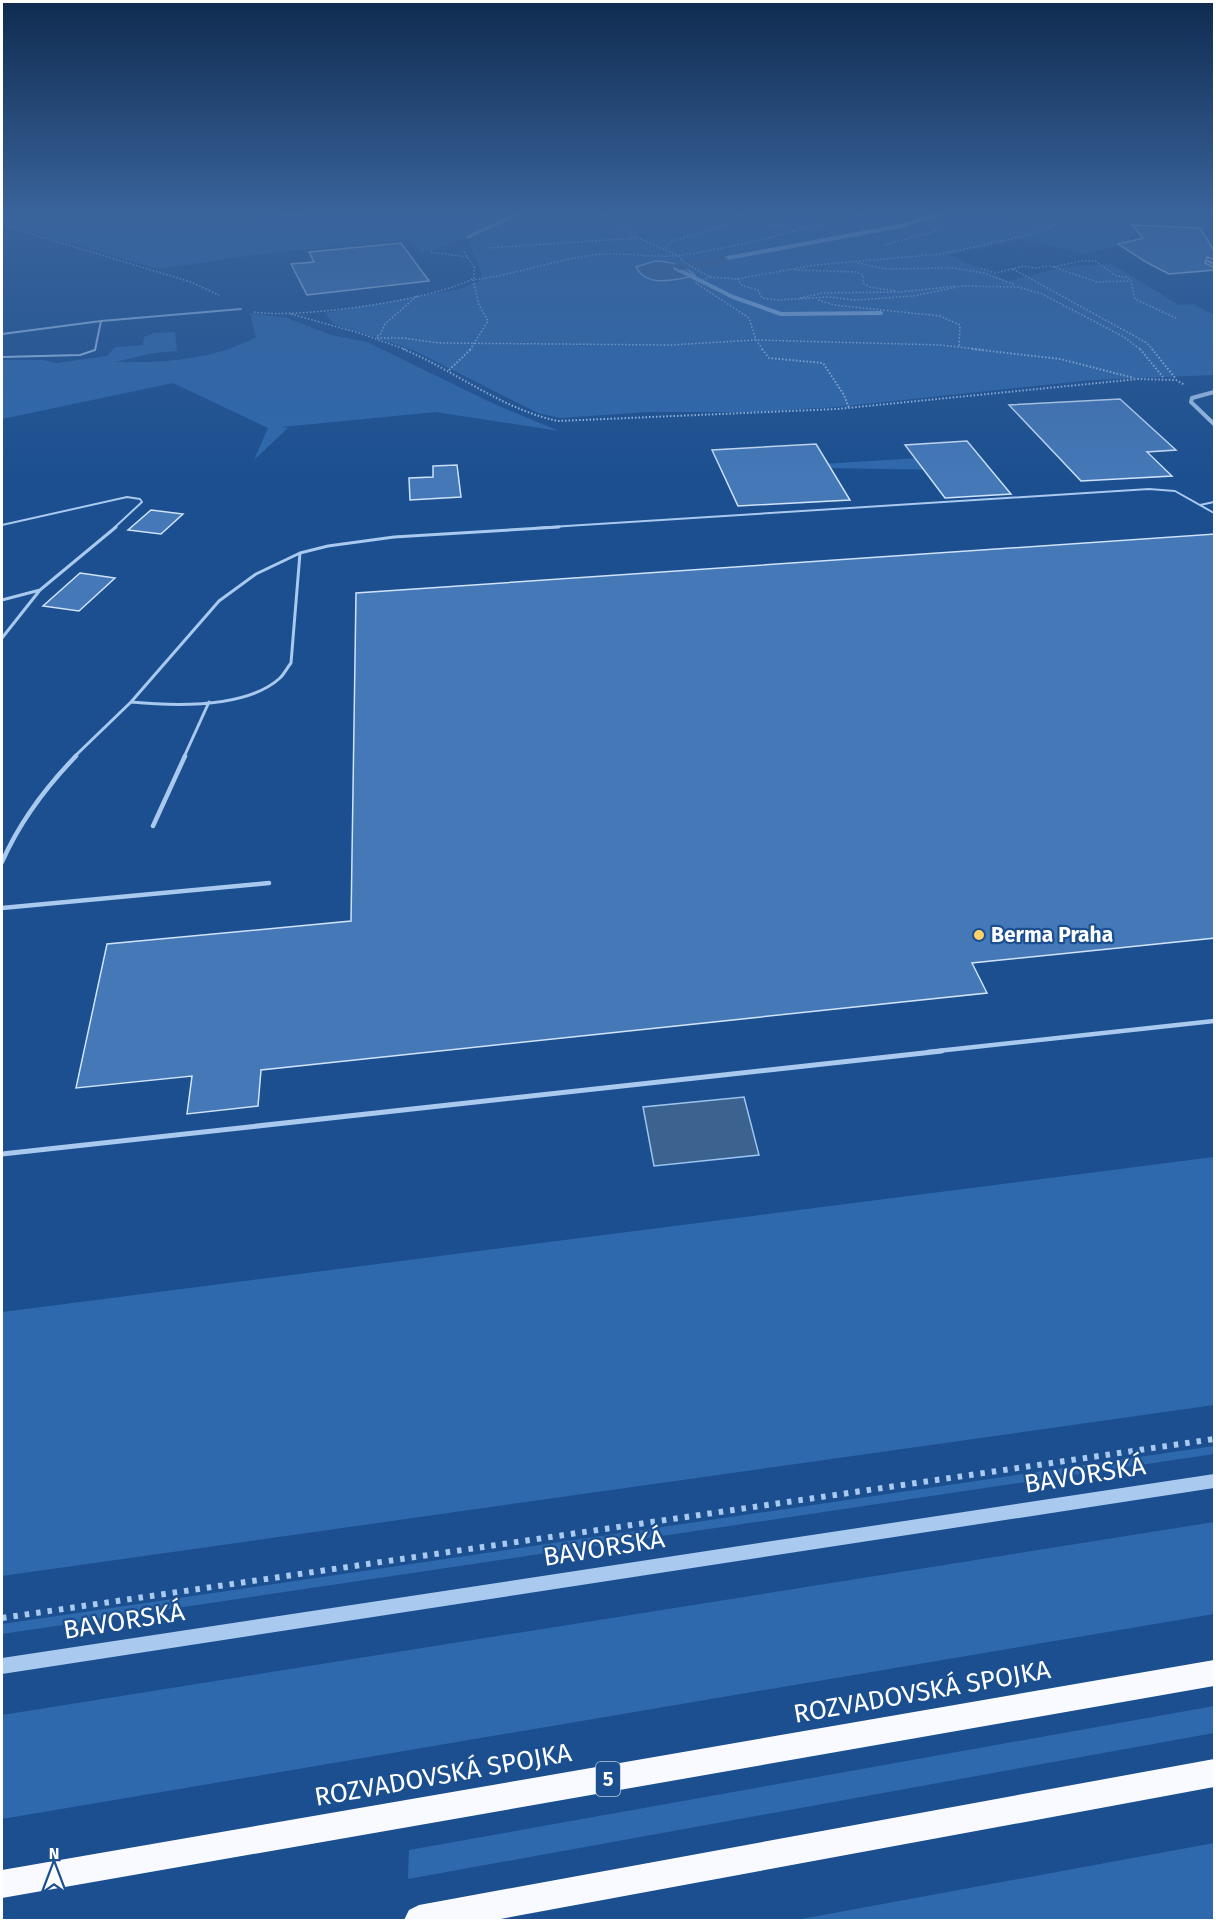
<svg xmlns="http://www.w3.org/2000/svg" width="1216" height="1922" font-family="'Fira Sans',sans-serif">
<rect width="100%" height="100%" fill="#1b4f8f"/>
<path fill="#2e69ad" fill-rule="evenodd" d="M2 211H1125L1135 216 1201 211 1214 229 1130 225 1134 233 1127 242 1088 254 1021 239 950 255 1008 281 1064 267 1111 264 1179 305 1193 304 1214 315V375L1092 380 838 407 752 412H649L560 418 538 413 413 350 334 324 325 313 460 289 480 281 482 273 469 245 477 234C457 239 441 249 421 253L411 240 269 253 158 269 2 223ZM668 261 690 271 695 276 668 281H653Z
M250 313 287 318 331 335 367 342 494 404 559 431 436 412 282 427 288 428 254 460 268 428 173 383 2 419V360H43L57 363 107 356 115 347 143 345 144 337 154 333 175 332 177 351 154 353 115 362C163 363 213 360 256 337Z
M934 457 943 470 774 467Z
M1214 1157V1405L2 1576V1312Z
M1214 1446V1454L2 1634V1624Z
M1214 1522V1614L2 1819V1715Z
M1214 1706V1733L408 1879 409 1850Z
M1214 1843V1920H796Z"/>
<path fill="#3c6290" stroke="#9cc4f0" stroke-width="1.5" d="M655 261C669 261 687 266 695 276 677 279 647 289 636 267Z
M744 1097 759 1155 654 1166 643 1107Z"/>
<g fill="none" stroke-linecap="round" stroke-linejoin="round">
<path stroke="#9cc4f0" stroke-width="4" d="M722 259 901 226 947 211
M681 267 675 268 733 297 781 314 881 313"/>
<path fill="#3c6290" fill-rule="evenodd" d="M722 255 728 259 724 266 719 267 679 270 672 266 679 262 715 259Z"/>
</g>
<path fill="#4478b7" stroke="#cfe3fa" stroke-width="1.5" d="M1132 225 1200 228 1215 252V260L1207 257 1205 263 1215 268V270L1169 274 1146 262 1118 244 1143 238Z
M401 243 429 281 307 295 291 264 314 262 309 252Z
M1120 399 1176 450 1147 452 1172 476 1081 481 1009 405Z
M967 441 1011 494 945 498 905 445Z
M816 444 850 500 738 506 712 450Z
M457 465 461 497 410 500 409 478 433 477V466Z
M151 510 183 514 161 534 128 530Z
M1215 534V938L972 963 987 993 261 1070 258 1106 187 1114 192 1076 76 1088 107 944 351 921 356 593Z
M80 573 115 578 79 611 43 606Z"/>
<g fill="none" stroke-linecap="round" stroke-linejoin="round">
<path stroke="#a9c9ee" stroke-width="1.5" stroke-dasharray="1.5 2" stroke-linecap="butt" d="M600 211 638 238 679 256 682 261 710 277 737 279 815 265 941 254 1029 235 1070 220 1067 211
M722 211 796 231
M283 215 332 211
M2 225 191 282 219 295
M884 245 933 232 940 227 941 215 935 211
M487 248 638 238
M663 250 672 241 736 223 743 216
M431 252 467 257
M858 263 886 269 953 268 984 273 1015 285
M1054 267 1081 261H1095L1116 276 1127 277 1131 281
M981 268 995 273 1024 266 1034 268 1050 266 1097 282 1131 281 1135 299 1178 319
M1013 269 1147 343 1153 350
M795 270 856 272 863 275V283L870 287 897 291
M710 277 696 283 749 318 756 340 763 350
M737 279 743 286 758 290 762 298 777 300 829 297 856 300 913 296 962 286 1018 287 1042 294 1124 337 1141 350
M800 298 823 293 900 292 956 286
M818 300 834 305 940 316 960 325 959 347
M254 312C299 319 435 300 474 278V267L463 250
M291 314 359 333 407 350
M377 336 380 335 385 324 417 296
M377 338H403L439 343 671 345 756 340 940 345 985 350
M470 350 488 321 479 305 473 280C514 275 554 260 594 255 623 251 654 259 682 255 747 246 810 226 874 211"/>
<path stroke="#a9c9ee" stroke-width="2" stroke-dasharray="1.5 2" stroke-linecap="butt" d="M403 349C456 371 501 409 558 421L837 409 1138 379 1176 380 1185 385
M762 349 769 358 823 363 844 395 849 408
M972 349 1060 359 1134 378
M1140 349 1163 377
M1152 349 1176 379
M449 370 471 349"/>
<path stroke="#a9c9ee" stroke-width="6" stroke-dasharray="4.5 7" stroke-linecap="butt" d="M2 1618 1214 1439"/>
<path stroke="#a9c9ee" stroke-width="2" d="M2 334 101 321 241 309
M2 357 80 355 95 350 101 321
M1200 505 1214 502
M2 525 127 497 140 499 142 502 114 528
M535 528 1149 489 1175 491 1214 513"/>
<path stroke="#a9c9ee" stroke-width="3" d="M2 600 40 590
M2 638 40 590 116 527
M131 702 219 601 256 574 300 553 328 546 394 537 559 527
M74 757 131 702C174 706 246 709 280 678 284 674 287 668 291 663L300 553
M184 757 209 702"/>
<path stroke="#a9c9ee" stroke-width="4.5" d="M153 826 185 756
M2 862C20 821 45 788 76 756
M2 908 269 883
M928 1052 1214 1021"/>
<path stroke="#a9c9ee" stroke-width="5" d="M2 1154 942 1051"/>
<path stroke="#a9c9ee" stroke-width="3" d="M468 237 524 211
M1208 261 1214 264"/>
<path stroke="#a9c9ee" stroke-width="4" d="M1214 392 1192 398 1191 402 1214 424"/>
<path fill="#a9c9ee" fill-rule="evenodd" d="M1214 1474V1488L2 1674V1658Z"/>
<path fill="#f8faff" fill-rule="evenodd" d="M1214 1660V1686L2 1898V1870Z
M1214 1759V1787L495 1920H404L409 1910 419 1905Z"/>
</g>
<linearGradient id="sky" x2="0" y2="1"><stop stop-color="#0f2b4f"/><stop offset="0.44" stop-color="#39639b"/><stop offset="1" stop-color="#39639b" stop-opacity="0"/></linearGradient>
<rect width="1216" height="481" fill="url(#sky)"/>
<circle fill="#ffd166" stroke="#1b4f8f" stroke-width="2" cx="979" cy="935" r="6"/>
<g text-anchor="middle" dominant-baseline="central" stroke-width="4.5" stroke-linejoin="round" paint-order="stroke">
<rect fill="#1b4f8f" stroke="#bbcadd" stroke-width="1.5" x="596" y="1762" width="24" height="34" rx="4.5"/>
<g font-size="20" font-weight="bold" fill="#fff">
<text x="608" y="1779">5</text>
</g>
<g font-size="21" font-weight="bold" fill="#fff" stroke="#1b4f8f" text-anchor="start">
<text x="991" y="935">Berma Praha</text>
</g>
<g font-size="26" fill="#fff" stroke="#1b4f8f">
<text transform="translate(1085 1475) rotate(-9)">BAVORSKÁ</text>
<text transform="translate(604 1548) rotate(-9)">BAVORSKÁ</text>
<text transform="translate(124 1621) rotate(-9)">BAVORSKÁ</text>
<text transform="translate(922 1692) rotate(-10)">ROZVADOVSKÁ SPOJKA</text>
<text transform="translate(443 1775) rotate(-10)">ROZVADOVSKÁ SPOJKA</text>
</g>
</g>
<rect width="1216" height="1922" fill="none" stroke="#ffffff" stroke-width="6"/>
<g transform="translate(54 1868)" stroke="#1b4f8f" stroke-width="4.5" paint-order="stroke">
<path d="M0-4.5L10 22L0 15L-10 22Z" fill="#ffffff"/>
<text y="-9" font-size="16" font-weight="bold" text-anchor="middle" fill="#ffffff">N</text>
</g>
</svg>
